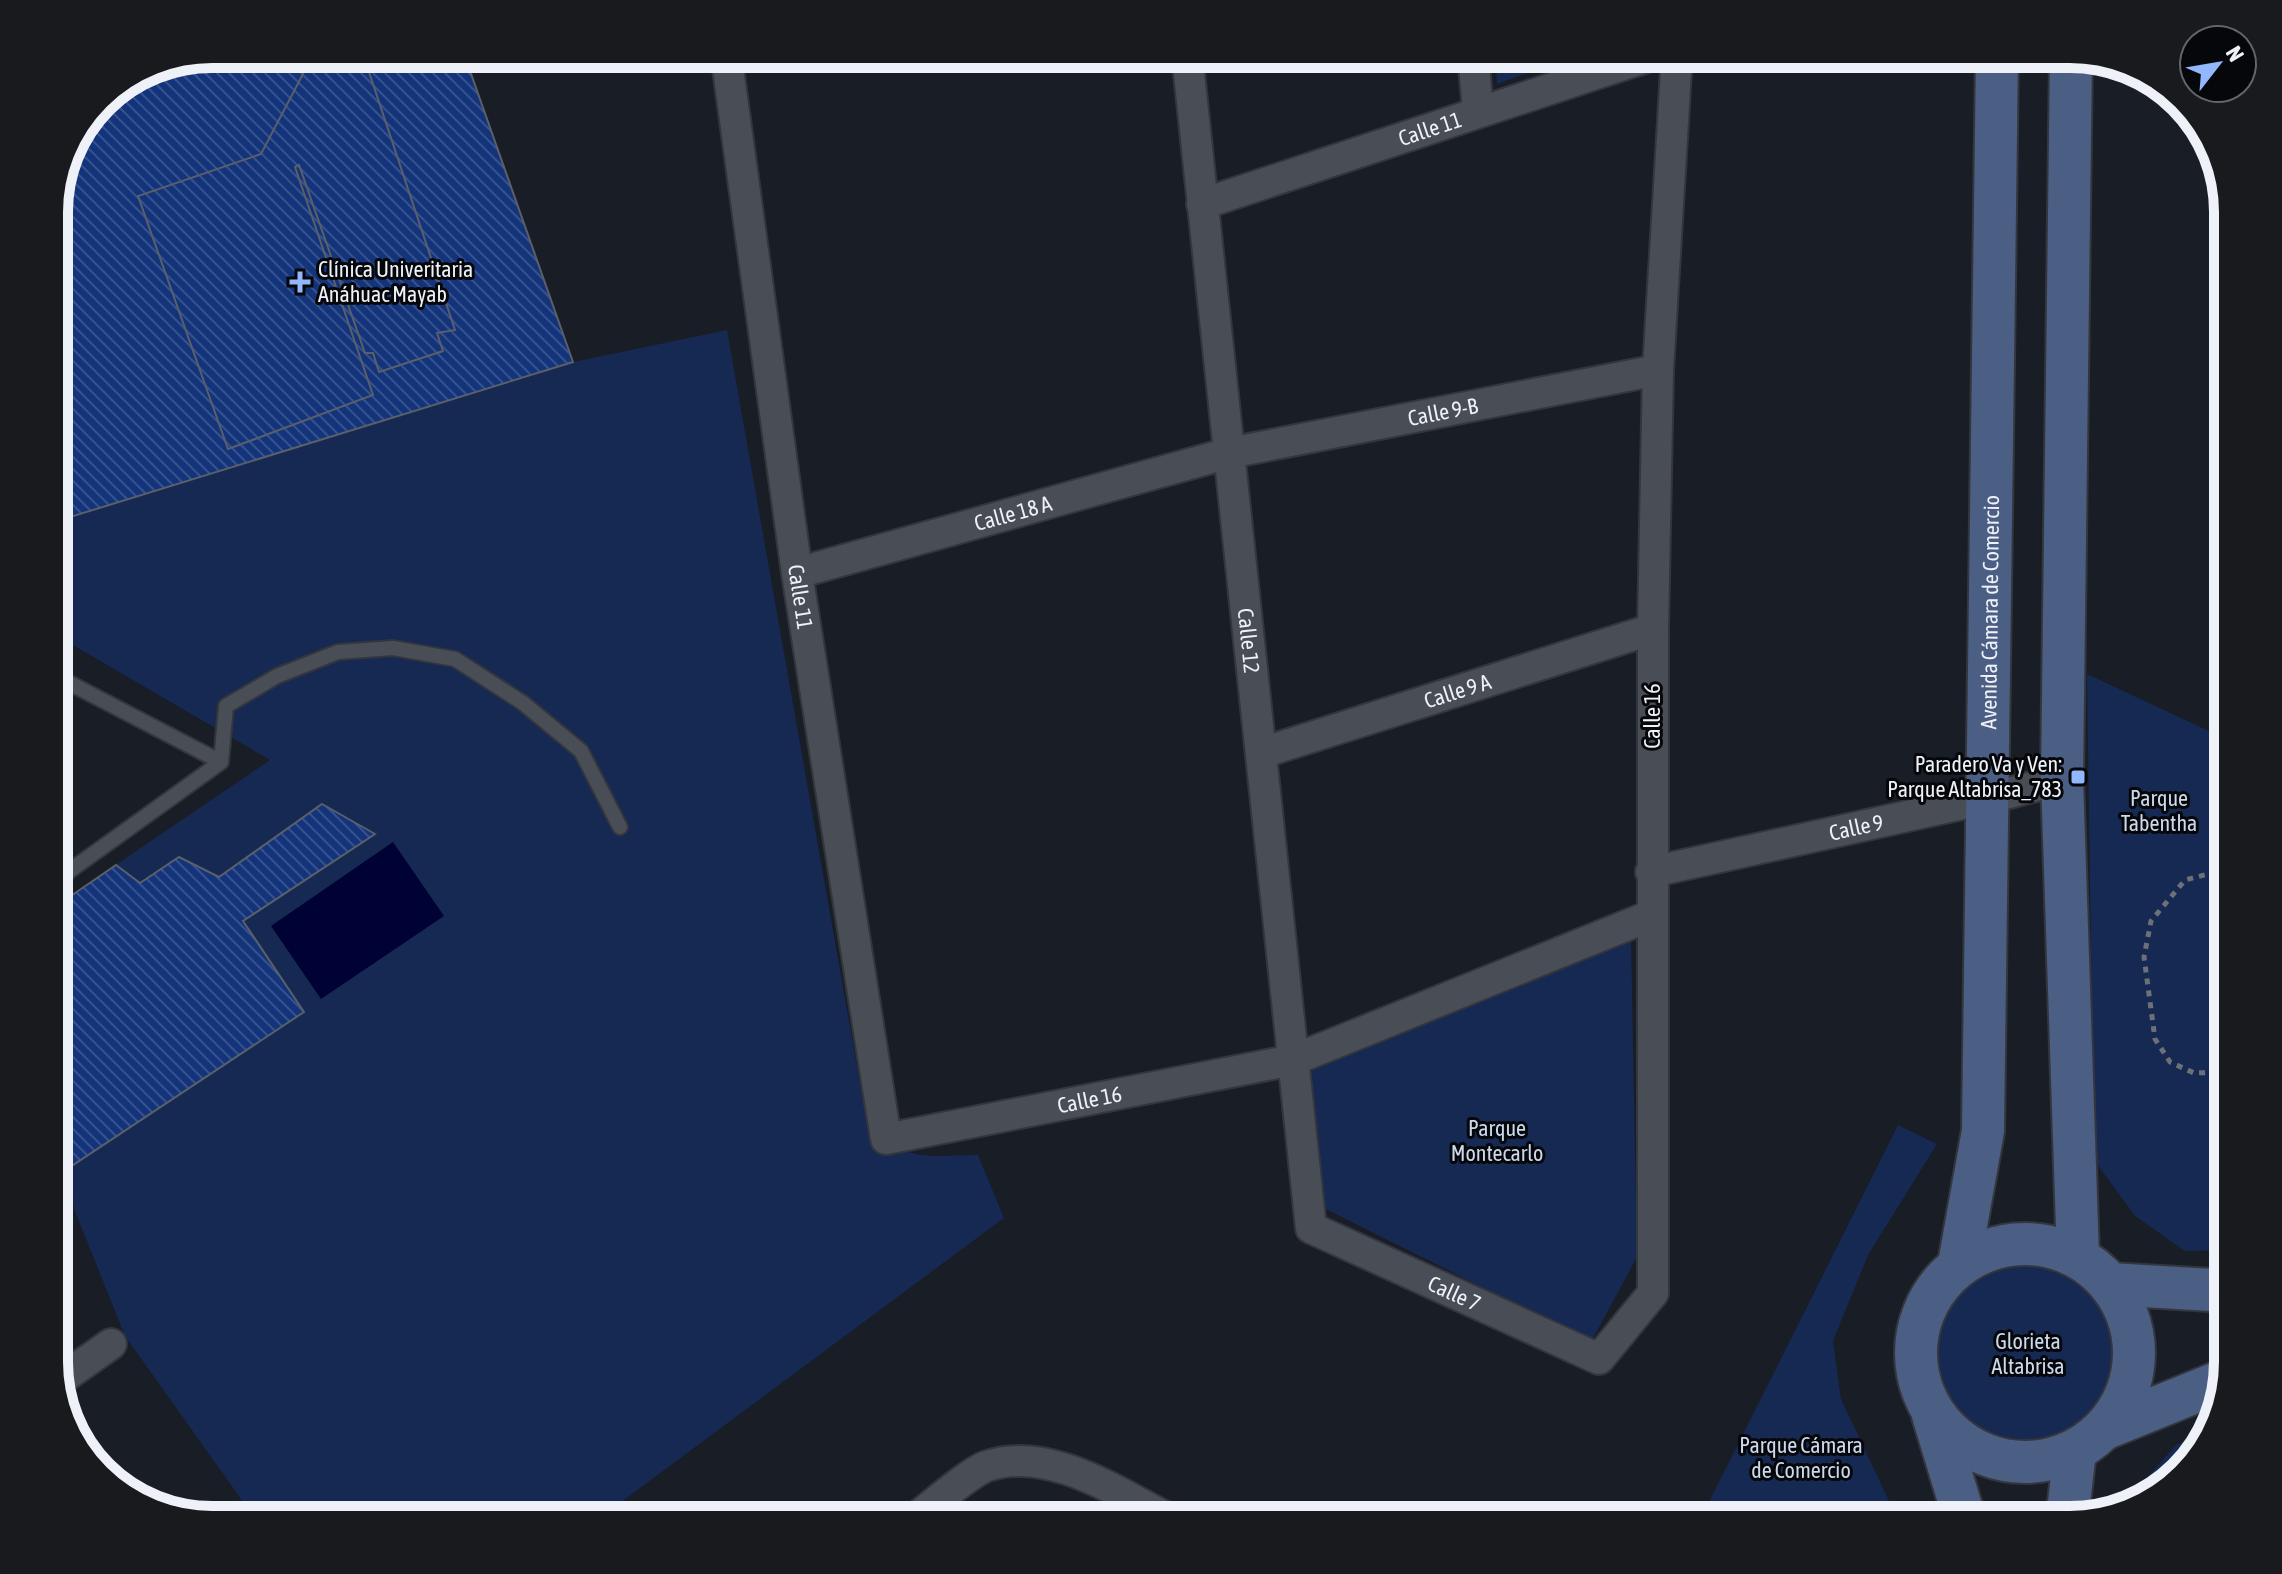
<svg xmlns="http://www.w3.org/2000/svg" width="2282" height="1574" font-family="'Asap Condensed',sans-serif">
<defs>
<pattern id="building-back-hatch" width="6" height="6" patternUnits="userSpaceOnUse" patternTransform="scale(2)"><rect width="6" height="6" fill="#13347a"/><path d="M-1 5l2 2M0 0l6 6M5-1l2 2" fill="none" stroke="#36528e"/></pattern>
</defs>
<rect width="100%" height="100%" fill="#191d25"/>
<path fill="#152952" d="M1495 54H1580L1497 84Z
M727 330 863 1100C905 1163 904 1156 978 1155L1004 1218 597 1520H256L125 1336 74 1209 70 1167 54 1143V907L270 760 54 634V522L573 362Z
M2087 674 2228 740V1250L2185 1251 2135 1216 2094 1160Z
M1631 938 1637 1257 1591 1342 1326 1209 1302 1070Z
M1898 1125 1937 1144 1868 1255 1833 1341 1841 1399 1898 1520H1700Z
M2032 1255C2043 1258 2056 1259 2067 1263 2122 1283 2138 1362 2107 1408 2083 1444 2028 1463 1989 1443 1970 1433 1959 1428 1950 1408 1944 1398 1937 1387 1934 1375 1924 1335 1947 1293 1979 1270 1992 1261 2016 1259 2032 1255Z
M2207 1431 2201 1450 2140 1504 2120 1508 2176 1445Z"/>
<path fill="#000235" d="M393 842 444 916 321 999 271 926Z"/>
<path fill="url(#building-back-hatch)" stroke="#5a5f69" stroke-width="2" d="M212 54H464L573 362 54 522V202L66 151 101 100 152 66Z
M295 54H363L455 330 437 333 443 351 379 372 373 353H365L299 165 295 167 373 395 228 449 138 196 261 154 303 74Z
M322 804 375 834 243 921 304 1012 70 1167 54 1143V944L62 938 65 900 116 865 140 883 179 857 219 877Z"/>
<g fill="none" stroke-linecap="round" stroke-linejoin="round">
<g stroke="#34363d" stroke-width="18">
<path id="lane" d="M54 675 221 762 54 882
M221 762 226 706 277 676 338 652 393 648 455 659 523 703 581 751 620 827"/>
</g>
<g stroke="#34363d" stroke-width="34">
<g id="street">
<path id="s1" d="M726 54 797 573 886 1139 1293 1060 1650 916"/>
<path id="s2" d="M1187 54 1311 1228 1599 1359 1653 1293V629L1658 370 1677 54"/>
<path d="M1473 54 1478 111"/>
<path id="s3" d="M1202 204 1656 54"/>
<path id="s4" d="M797 573 1229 453 1658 370"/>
<path id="s5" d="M1261 753 1653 629"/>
<path id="s6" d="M1651 872 1990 798 2062 779"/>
<path d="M57 1382 111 1344"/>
<path d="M913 1520C930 1507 970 1472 987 1466 1049 1445 1118 1493 1171 1520"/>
</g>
</g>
<g stroke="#34363d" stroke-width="46">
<g id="secondary">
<path d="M2071 54 2062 779 2078 1257"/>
<circle cx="2025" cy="1353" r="109"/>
<path id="s7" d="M1959 1264 1983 1131 1997 54"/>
<path d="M2110 1284 2228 1291"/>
<path d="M1933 1415 1965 1520"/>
<path d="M2106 1428 2222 1381"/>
<path d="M2067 1520 2075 1451"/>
</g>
</g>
<path stroke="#6d7078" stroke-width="5" stroke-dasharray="6 6" stroke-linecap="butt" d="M2228 869 2185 880 2151 921 2144 957 2155 1039 2170 1062 2194 1073 2228 1072"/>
<use href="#lane" stroke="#484d56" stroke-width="14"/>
<use href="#street" stroke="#484d56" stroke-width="30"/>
<use href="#secondary" stroke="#4b5e84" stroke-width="42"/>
</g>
<g fill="#92b7fd" stroke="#06070a" stroke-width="3">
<path d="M296 270h8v8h8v8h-8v8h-8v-8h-8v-8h8z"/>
<rect x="2070" y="769" width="16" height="16" rx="4"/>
</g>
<g text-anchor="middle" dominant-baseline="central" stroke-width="6" stroke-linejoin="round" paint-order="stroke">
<g font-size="22" fill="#eef1f7" stroke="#06070a">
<text stroke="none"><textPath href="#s3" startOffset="240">Calle 11</textPath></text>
<text stroke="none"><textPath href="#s4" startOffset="666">Calle 9-B</textPath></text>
<text stroke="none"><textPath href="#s4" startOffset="224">Calle 18 A</textPath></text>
<text stroke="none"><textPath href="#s1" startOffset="548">Calle 11</textPath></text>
<text stroke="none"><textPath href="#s7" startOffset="654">Avenida Cámara de Comercio</textPath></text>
<text stroke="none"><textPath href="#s2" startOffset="590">Calle 12</textPath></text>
<text stroke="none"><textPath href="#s5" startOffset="206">Calle 9 A</textPath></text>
<text transform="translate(1652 716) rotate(-90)">Calle 16</text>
<text stroke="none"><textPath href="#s6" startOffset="210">Calle 9</textPath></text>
<text stroke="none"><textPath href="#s1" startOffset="1304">Calle 16</textPath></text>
<text stroke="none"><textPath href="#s2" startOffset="1338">Calle 7</textPath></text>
</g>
<g font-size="22" fill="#eef1f7" stroke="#06070a" text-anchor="start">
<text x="318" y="269">Clínica Univeritaria<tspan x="318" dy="25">Anáhuac Mayab</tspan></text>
<text x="2062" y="764" text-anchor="end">Paradero Va y Ven:<tspan x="2062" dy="25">Parque Altabrisa_783</tspan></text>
</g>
<g font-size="22" fill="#ccd8ec" stroke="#06070a">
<text x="2159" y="798">Parque<tspan x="2159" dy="25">Tabentha</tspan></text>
<text x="1497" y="1128">Parque<tspan x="1497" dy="25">Montecarlo</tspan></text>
<text x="2028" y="1341">Glorieta<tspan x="2028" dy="25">Altabrisa</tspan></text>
<text x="1801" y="1445">Parque Cámara<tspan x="1801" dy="25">de Comercio</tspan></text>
</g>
</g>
<path d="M0 0H2282V1574H0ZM212 68H2070A144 144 0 0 1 2214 212V1362A144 144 0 0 1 2070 1506H212A144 144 0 0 1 68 1362V212A144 144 0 0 1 212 68Z" fill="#191a1d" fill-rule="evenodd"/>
<path fill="none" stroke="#eef1f7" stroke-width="10" d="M212 68H2070A144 144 0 0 1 2214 212V1362A144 144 0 0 1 2070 1506H212A144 144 0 0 1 68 1362V212A144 144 0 0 1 212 68Z"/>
<g transform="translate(2218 64) rotate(59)"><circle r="38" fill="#06070a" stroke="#636569" stroke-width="2"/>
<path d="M0-6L14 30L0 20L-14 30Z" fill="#92b7fd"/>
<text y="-12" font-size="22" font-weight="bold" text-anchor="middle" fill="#eef1f7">N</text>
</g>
</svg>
